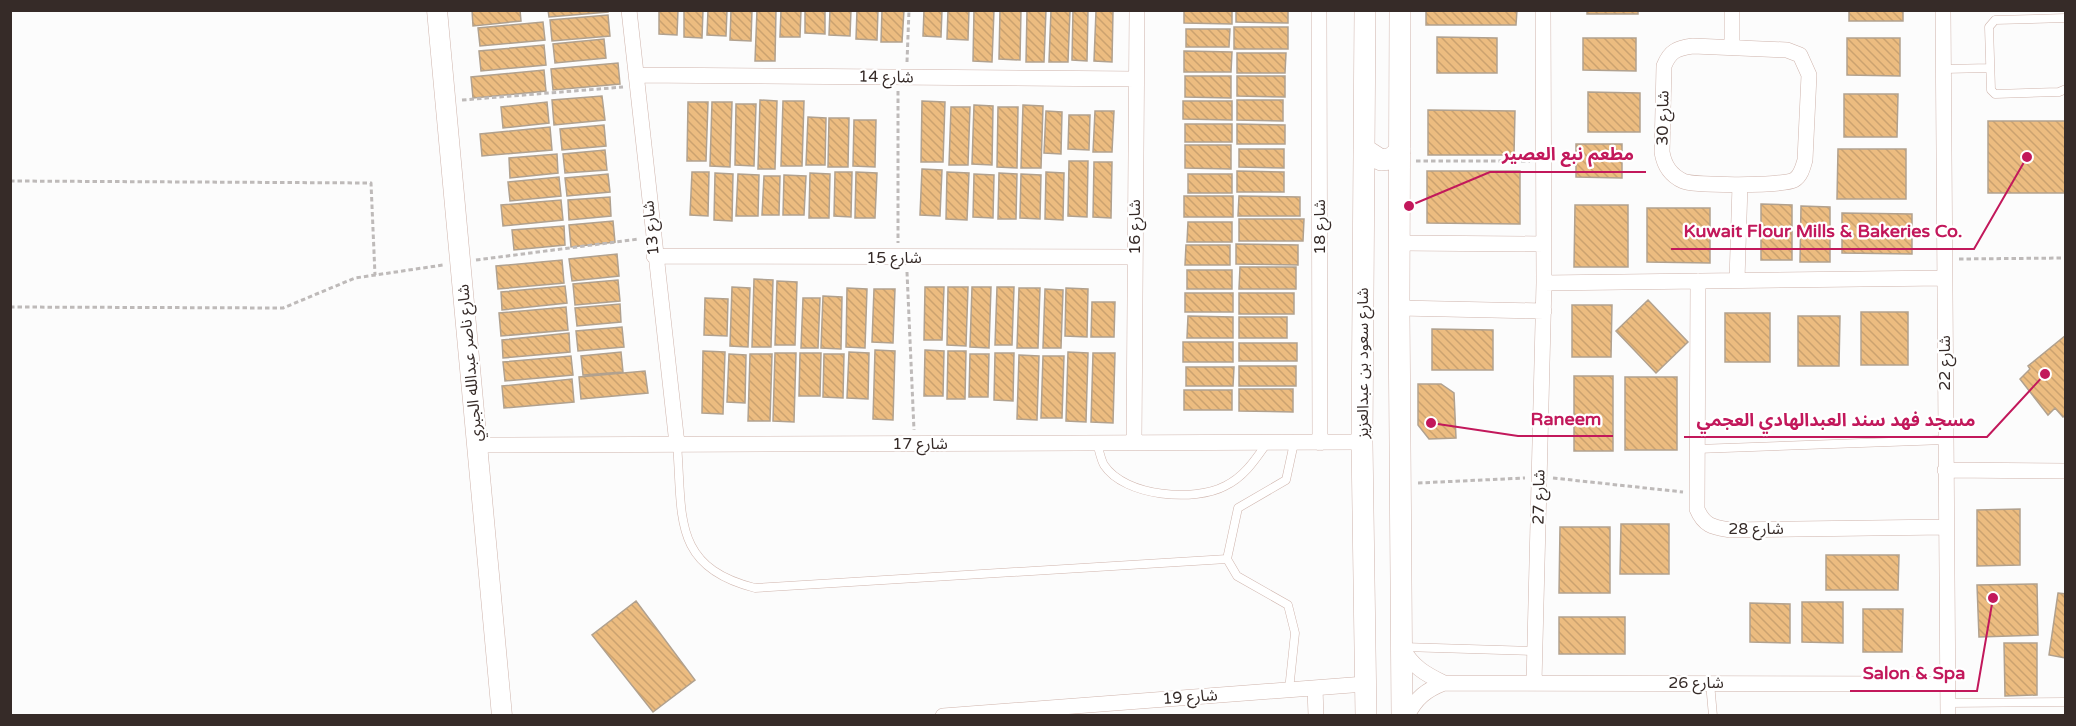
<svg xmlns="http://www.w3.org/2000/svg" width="2076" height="726" font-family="'Varela Round','Noto Sans Arabic',sans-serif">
<defs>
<pattern id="building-back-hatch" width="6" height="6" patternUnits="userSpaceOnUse" patternTransform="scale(1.5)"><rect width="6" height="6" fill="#ecbc80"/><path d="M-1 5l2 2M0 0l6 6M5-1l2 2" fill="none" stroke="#cba26f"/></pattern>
</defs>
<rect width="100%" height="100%" fill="#fcfcfc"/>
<path fill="url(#building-back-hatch)" stroke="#b1a18e" stroke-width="1.5" d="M472 10H520L521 21 473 26Z
M548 10H608V12L549 17Z
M659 10H678L677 35 659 34Z
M684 10H703L702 38 684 37Z
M708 10H727L726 36 707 35Z
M731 10H752L751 41 730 40Z
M757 10H776L775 61H755Z
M781 10H801L800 37H780Z
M805 10H825V34L805 33Z
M830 10H851L850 36 829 35Z
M857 10H878L877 40 856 39Z
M882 10H904L902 42H881Z
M924 10H942L941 37 923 36Z
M948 10H969L968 40 947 39Z
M974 10H994L992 62 973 61Z
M1000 10H1021L1020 60 999 59Z
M1027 10H1046L1044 62H1026Z
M1051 10H1070L1068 62H1049Z
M1073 10H1088L1087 61 1072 60Z
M1184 10H1232V24L1184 23Z
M1236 10H1288V23L1236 22Z
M1426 10H1517L1516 25H1426Z
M1587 10H1638V14H1587Z
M1849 10H1903V21H1849Z
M1096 11H1113L1112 62 1094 61Z
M608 15 610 36 552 41 550 20Z
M543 22 545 40 480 46 478 28Z
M1234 27H1288V49H1234Z
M1186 29H1230L1229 47H1186Z
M1437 37 1497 38V73H1437Z
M1583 38H1636V71L1583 70Z
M1847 38H1900V76L1847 75Z
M604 39 606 58 555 63 553 44Z
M544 45 546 65 481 71 479 51Z
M1184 51 1232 52 1231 72H1184Z
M1237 53H1286L1285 73H1237Z
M618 63 620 84 553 90 551 69Z
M544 70 546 91 473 98 471 77Z
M1185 76H1231V98L1185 97Z
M1237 76H1285V97L1237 96Z
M1588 92 1640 93V132H1588Z
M1844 94H1898L1897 137H1844Z
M602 96 605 120 554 125 552 100Z
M760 100 777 101 775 169H758Z
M1237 100H1283V121L1237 120Z
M783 101H804L802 166H781Z
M922 101 945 102 943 162H921Z
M1183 101H1232V120L1183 119Z
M547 102 549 123 503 128 501 107Z
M688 102H708L706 161H687Z
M712 102H732L730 167 710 166Z
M736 104H756L754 166 735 165Z
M974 105 993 106 992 165 972 164Z
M1023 105 1043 106 1041 168H1021Z
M951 107H970L968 165H949Z
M998 107H1018L1017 168 997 167Z
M1428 110 1515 111 1514 155H1428Z
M1046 111 1062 112 1061 154 1044 153Z
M1095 111H1114L1112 152H1093Z
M1069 115H1090L1089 150 1068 149Z
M808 117 826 118 825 165H806Z
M829 118H849L848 167H828Z
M854 120H876L875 167 853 166Z
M1988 121H2066V193H1988Z
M1185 124H1232V142H1185Z
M1237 124 1285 125V144H1237Z
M604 125 606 146 562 150 560 129Z
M550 127 552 150 482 156 480 134Z
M1576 144H1622V178L1576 177Z
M1185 145H1231V169L1185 168Z
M1239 149H1284V168L1239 167Z
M1838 149H1906V199H1837Z
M605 150 607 170 565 173 563 154Z
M557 154 558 173 510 178 509 158Z
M1069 161H1088L1087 217 1068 216Z
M1094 162H1112L1111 218 1093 217Z
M922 169 942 170 940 216 920 215Z
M1237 171 1284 172V192H1237Z
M1427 171H1520V224L1427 223Z
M692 172H709L708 216 690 215Z
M835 172H852L851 217 834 216Z
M856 172 877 173 875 218H855Z
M947 172 969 173 967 220 946 219Z
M1046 172 1064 173 1063 220 1045 219Z
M715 173 733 174 732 221 714 220Z
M810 173 830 174 829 218H809Z
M999 173 1017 174 1016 219H998Z
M608 174 610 192 567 196 565 178Z
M738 174 759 175 758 216H736Z
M974 174 994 175 993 218 973 217Z
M1021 174 1041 175 1040 219 1020 218Z
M1188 174H1232V193H1188Z
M784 175 806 176 804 215H783Z
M764 176H780L779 215H762Z
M559 177 561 196 510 201 508 182Z
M1184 196H1233V217H1184Z
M1239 196 1300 197V216H1238Z
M610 197 611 216 569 220 568 200Z
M561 200 563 220 503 226 501 205Z
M1761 204 1792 205V260H1761Z
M1575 205H1628V267H1574Z
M1801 206 1830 207V262H1800Z
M1647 208H1710V263L1647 262Z
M1842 213 1912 214V254L1842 253Z
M1239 219H1304L1303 241H1239Z
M613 221 615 242 571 247 569 225Z
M1188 222H1232V242H1187Z
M564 226 565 245 514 250 512 230Z
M1236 244 1298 245V265L1236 264Z
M1186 245H1230V265H1185Z
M617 254 619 276 572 281 569 259Z
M562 260 564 283 498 289 496 266Z
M1240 267H1296V289H1239Z
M1187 270H1232V289H1187Z
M754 279 773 280 771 347H752Z
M618 280 620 301 575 305 573 284Z
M777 281 797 282 795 345H775Z
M565 286 567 303 502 310 501 292Z
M732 287 750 288 748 347 730 346Z
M925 287H944L942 340H924Z
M948 287H968L966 346 947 345Z
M972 287H991L989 348 970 347Z
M997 287H1014L1012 345H995Z
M847 288 867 289 865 348 846 347Z
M1019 288H1040L1038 348H1017Z
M1066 288 1088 289 1087 337 1065 336Z
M874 289H895L893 343 872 342Z
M1045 289 1063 290 1061 348H1043Z
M1185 293H1233V312H1185Z
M1239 293H1294V314H1239Z
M823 296 842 297 841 349 821 348Z
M705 298 728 299 727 336 704 335Z
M803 298H820L818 348H801Z
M1648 300 1688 342 1656 373 1616 331Z
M1092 302H1115L1114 337H1091Z
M620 304 621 322 577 326 575 308Z
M1572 305H1612L1611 357H1572Z
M566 307 568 330 501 336 499 313Z
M1861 312H1908V365H1861Z
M1725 313H1770V362H1725Z
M1188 316 1233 317V338H1187Z
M1798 316H1840L1839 366H1798Z
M1239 317H1287V338H1239Z
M622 327 624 347 578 351 576 331Z
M1432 329 1493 330V370H1432Z
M569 333 570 352 503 358 502 340Z
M2066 335V415L2063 417 2055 408 2048 415 2020 379 2030 369 2028 366Z
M1183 342H1233V362H1183Z
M1239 343H1297V361H1239Z
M875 350 895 351 893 420 873 419Z
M925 350 944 351 943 396H924Z
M703 351 725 352 723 414 702 413Z
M948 351H966L965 399H947Z
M621 352 623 372 583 375 581 356Z
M849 352 869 353 868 399 847 398Z
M1068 352 1088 353 1086 422 1066 421Z
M775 353H796L794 422 773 421Z
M800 353H821L820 396H799Z
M995 353H1014L1013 401 994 400Z
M1093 353H1115L1113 423 1091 422Z
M729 354 746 355 745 403 727 402Z
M750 354H772L770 421H748Z
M824 354H844L843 398 823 397Z
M970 354H989L988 397H969Z
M1019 355 1039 356 1037 420 1017 419Z
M571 356 573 375 505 381 503 362Z
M1043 356H1064L1062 418H1041Z
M1239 366H1296V386H1239Z
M1186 367H1234L1233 386H1186Z
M645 371 648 393 581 399 579 377Z
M1574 376H1613V451H1574Z
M1625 377H1677V450H1625Z
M572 379 574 402 504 408 502 386Z
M1418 384H1441L1454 393 1456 438 1429 439 1418 425Z
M1239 389H1293V412L1239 411Z
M1184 390H1232V410H1184Z
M2020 509V565L1977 566V510Z
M1621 524H1669V574H1620Z
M1560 527H1610V593H1559Z
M1826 555H1899L1898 590H1826Z
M2037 584 2038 635 1979 637 1977 585Z
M2058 593 2066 594V658L2049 655Z
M636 601 695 680 653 712 592 635Z
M1802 602H1843V643L1802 642Z
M1750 603 1790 604V643L1750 642Z
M1863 609H1903L1902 652H1863Z
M1559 617H1625V654H1559Z
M2004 643H2037V695L2005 696Z"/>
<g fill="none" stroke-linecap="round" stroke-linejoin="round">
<g stroke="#cfb4ac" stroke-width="9">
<path id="service" d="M2066 18 1995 20 1989 27 1991 90 1995 94 2059 92 2066 89
M1944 69 1990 68
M1097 443C1099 450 1101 460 1104 465 1125 497 1195 502 1225 486 1244 477 1255 460 1267 443
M677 444C683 515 671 567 755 588L1227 559
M1697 449 1945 440
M1403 647 1535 651
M1710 683 1713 716
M1289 690 1295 633 1288 605 1237 576 1227 559 1238 508 1286 480 1294 443
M1947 703 2066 702"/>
</g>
<g stroke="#cfb4ac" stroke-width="16">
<path id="minor" d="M629 10 677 444
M1319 10 1320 443
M1943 10 1948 716
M1693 46 1787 50 1800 55 1809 75 1805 160C1803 167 1801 176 1794 180 1783 186 1694 186 1683 181 1670 175 1664 165 1662 152L1664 66C1670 51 1677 48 1693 46Z
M1732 46V10
M636 75 1136 79
M1399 243 1544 244
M654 256 1135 257
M1737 280 1740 185
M1698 281 1697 509C1704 526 1713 527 1730 530L1946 527
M1544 283 1944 278
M1399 308 1544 311
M1134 443 1137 10
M477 445 1362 442
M1945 470 2066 471
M1402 648C1413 667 1425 674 1444 683
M1534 683 1544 283 1543 10
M1315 688 1316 716
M943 716 1365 684
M1407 716C1416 698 1426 690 1444 683L1947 684"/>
</g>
<g stroke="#cfb4ac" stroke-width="21">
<path id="tertiary" d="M437 10 502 716"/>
</g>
<g stroke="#cfb4ac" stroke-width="22">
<path id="secondary" d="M1365 10 1362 442 1366 716
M1400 10 1399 308 1402 716
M1364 149 1381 160 1390 159 1400 151"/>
</g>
<path stroke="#bebab9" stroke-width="3" stroke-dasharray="4.5 3" stroke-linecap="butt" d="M907 62 909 10
M898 91V243
M462 100 623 87
M1416 161H1530
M10 181 371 183 375 275
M1959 259 2066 258
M476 260 639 239
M907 272 914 430
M10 307 283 308 355 278 443 265
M1553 478 1683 492
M1418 483 1525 478"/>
<use href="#service" stroke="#fff" stroke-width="8"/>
<use href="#minor" stroke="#fff" stroke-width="15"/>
<use href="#tertiary" stroke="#fff" stroke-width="20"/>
<use href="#secondary" stroke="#fff" stroke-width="21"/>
</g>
<g text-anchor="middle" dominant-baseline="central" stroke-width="4.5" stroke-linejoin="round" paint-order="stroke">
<g font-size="16" fill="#362b28" stroke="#fff">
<text transform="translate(886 77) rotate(1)">شارع 14</text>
<text transform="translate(1663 118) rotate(-89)">شارع 30</text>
<text transform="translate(1135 227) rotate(-90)">شارع 16</text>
<text transform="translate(1320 227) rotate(-90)">شارع 18</text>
<text transform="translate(651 228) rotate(-96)">شارع 13</text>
<text x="894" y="258">شارع 15</text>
<text transform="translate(470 363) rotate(-95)">شارع ناصر عبدالله الجبري</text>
<text transform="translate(1363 363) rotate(-90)">شارع سعود بن عبدالعزيز</text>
<text transform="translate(1945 363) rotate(-90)">شارع 22</text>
<text x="920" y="444">شارع 17</text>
<text transform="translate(1539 497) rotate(-89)">شارع 27</text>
<text x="1756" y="529">شارع 28</text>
<text x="1696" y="683">شارع 26</text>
<text transform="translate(1190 697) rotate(-4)">شارع 19</text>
</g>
</g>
<path fill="none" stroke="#c2185b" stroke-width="2" d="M1409 206L1490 172H1646M2027 157L1974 249H1671M1431 423L1518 436H1613M2045 374L1987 437H1684M1993 598L1977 691H1850"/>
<g fill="#c2185b" stroke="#fff" stroke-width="2">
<circle cx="1409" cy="206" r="6"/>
<circle cx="2027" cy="157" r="6"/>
<circle cx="1431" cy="423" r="6"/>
<circle cx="2045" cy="374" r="6"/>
<circle cx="1993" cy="598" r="6"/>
</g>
<g font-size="18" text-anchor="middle" font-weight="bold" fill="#c2185b" stroke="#fff" stroke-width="4.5" stroke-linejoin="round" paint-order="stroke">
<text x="1568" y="160">مطعم نبع العصير</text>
<text x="1823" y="237">Kuwait Flour Mills &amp; Bakeries Co.</text>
<text x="1566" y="425">Raneem</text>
<text x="1836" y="426">مسجد فهد سند العبدالهادي العجمي</text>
<text x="1914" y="679">Salon &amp; Spa</text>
</g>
<rect width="2076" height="726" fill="none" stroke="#362b28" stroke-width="24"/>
</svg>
